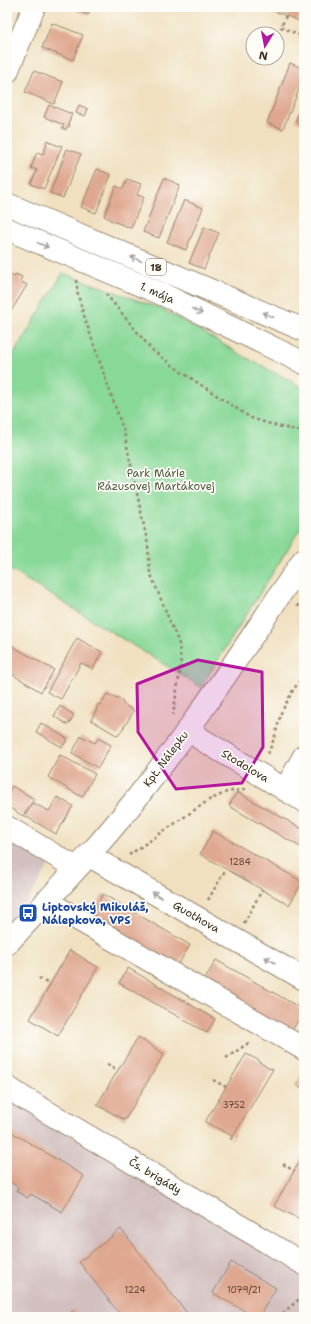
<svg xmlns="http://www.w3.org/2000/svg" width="311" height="1324" font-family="'Shantell Sans',sans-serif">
<rect width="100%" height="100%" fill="#fdfcf7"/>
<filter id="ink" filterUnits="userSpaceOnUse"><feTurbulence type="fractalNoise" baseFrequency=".025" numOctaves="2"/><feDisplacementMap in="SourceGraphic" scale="8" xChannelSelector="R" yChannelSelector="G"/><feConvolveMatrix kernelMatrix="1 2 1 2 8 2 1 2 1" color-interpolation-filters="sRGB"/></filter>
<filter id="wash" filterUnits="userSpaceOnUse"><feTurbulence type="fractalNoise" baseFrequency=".012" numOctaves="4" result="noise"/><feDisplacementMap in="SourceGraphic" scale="16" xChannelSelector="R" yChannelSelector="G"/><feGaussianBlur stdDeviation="0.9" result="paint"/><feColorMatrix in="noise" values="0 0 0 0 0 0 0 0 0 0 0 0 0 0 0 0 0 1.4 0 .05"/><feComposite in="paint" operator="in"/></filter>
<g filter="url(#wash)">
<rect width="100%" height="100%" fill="#f0e0c0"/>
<path fill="#d2bfbf" d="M7 838 50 863 7 936Z
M7 1096 304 1276V1317H7Z"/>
<path fill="#88d897" stroke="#62815a" d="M63 273 162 309 247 358 304 388V523L201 687 7 568V365Z"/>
<g id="blocks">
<path fill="#dfa78f" d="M68 7H91L88 15Z
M264 7H304V9L299 21Z
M52 23 83 35 73 60 42 48Z
M290 63 304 69V77L283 129 267 123Z
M34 71 63 82 54 104 25 92Z
M304 101V125L295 121Z
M49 105 72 114 68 124 70 125 69 127 67 126 66 130 62 128 64 125 44 117Z
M79 105 88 109 85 116 76 113Z
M47 140 49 141V142L59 146 60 145 62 146 44 189 31 184 37 170 31 168 37 152 43 154 47 144 46 143Z
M67 149 81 154 63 198 50 193Z
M97 169 111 175 96 213 81 207Z
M164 178 180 185 159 238 143 232Z
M127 179 141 184 137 195 144 197 131 228 110 220V219L104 216 116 186 123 189Z
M184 200 203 208 186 250 167 242Z
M204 227 219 233 204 269 189 263Z
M8 273 14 277 16 274 22 277 20 281 27 285 7 318Z
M77 638 102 652 93 669 81 663 61 699 47 692Z
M7 643 54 670 41 692 7 671Z
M107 694 113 697 119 698 122 701 123 704 134 711 118 736 91 720 97 709 96 708 99 704 100 705Z
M60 706 74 715 68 725 54 716Z
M41 723 68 739 62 747 36 732Z
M81 736 95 743 98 738 111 745 98 768 72 753Z
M60 755 95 774 82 797 48 777Z
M12 786 34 799 23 816 7 806V794Z
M237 792 304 830V849L229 806Z
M57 797 73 806 56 834 25 816 33 803 49 811Z
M213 831 303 882 289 905 200 854Z
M103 894 190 945 176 968 89 918Z
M70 950 85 959V960L98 967 58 1036 30 1019Z
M216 960 304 1010 290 1034 203 983Z
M128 968 215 1019 207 1033 119 983Z
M138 1037 164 1054 125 1120 97 1105Z
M246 1054 260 1061 259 1062 270 1069 271 1068 273 1069 231 1140 230 1139 232 1136 205 1122Z
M304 1072V1089L296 1085Z
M13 1133 84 1176 62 1212 31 1194 28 1198 16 1191 18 1187 7 1180V1144Z
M304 1154V1216L302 1220 274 1206Z
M121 1229 190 1317H122L79 1262Z
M231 1262 276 1288 259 1317H255L213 1293Z
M74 1310 80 1317H64Z"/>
</g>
</g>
<g filter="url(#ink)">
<use href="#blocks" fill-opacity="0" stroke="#96856f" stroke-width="1"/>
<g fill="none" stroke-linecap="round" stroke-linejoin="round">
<g stroke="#96856f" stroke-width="24">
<path id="minor" d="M7 72 34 7
M189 729 201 739 304 801
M285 790 304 756
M7 827 76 868
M88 855 304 979
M46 901 304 1049
M7 944C51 896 96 850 136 799 197 722 249 640 304 559
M7 1087 22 1097 304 1264"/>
</g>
<g stroke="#96856f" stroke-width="24">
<path id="major" d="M7 204 304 330
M7 229 162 294 304 363"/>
</g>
<path stroke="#96856f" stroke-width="2.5" stroke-dasharray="3 3" stroke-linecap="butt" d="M286 16 281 27 304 37
M76 280 78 295 86 322 124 432 148 545 150 572 179 644 181 664 173 715
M106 294 152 350 180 371 251 418 277 426 304 432
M297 605 304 608
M268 754 275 736 281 713 292 692 304 674
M129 855 209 800 227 792 245 789
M208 900 226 869
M244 923 262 890
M39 978 50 985
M226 1058 250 1042
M107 1064 118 1070
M213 1080 226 1087
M283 1164 294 1171
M278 1317 303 1296"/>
<use href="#minor" stroke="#fff" stroke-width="22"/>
<use href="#major" stroke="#fff" stroke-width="22"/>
</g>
<defs><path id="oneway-shaft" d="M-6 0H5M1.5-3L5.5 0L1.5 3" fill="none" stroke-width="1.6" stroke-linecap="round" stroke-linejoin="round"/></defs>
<g stroke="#a79f9a">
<use href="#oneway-shaft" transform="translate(43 245) rotate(23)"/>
<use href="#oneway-shaft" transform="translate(136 259) rotate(-157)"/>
<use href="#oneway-shaft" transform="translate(197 311) rotate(26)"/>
<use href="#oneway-shaft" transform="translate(268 315) rotate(-157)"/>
<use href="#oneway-shaft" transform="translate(157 895) rotate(-150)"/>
<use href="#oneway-shaft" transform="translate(270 960) rotate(-150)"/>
</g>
</g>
<path fill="#b5179e" fill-opacity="0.2" stroke="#b5179e" stroke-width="3" stroke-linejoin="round" d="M198 660 262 672 263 747 242 783 176 789 138 732 137 684Z"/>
<defs>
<g id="bus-square" transform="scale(1)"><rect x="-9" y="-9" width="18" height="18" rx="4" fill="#1a4fb4" stroke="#fdfcf7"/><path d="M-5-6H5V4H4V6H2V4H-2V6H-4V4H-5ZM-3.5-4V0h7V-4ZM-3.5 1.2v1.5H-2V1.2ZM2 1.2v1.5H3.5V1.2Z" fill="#fff"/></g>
</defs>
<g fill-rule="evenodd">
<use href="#bus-square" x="28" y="913"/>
</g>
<g text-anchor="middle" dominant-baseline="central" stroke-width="3.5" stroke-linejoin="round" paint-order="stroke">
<g font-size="9" fill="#64493a">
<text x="240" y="862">1284</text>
<text x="234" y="1105">3752</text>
<text x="135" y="1290">1224</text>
<text x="244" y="1290">1079/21</text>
</g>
<rect fill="#fdfcf7" stroke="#75695f" stroke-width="1" x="146" y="259" width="20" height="16" rx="3"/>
<g font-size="10" font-weight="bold" fill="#3b2a1e">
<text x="156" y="267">18</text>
</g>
<g font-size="11" fill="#3b2a1e" stroke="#fdfcf7">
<text transform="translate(157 293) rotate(24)">1. mája</text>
<text transform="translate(166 759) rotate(-53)">Kpt. Nálepku</text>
<text transform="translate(245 766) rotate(31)">Stodolova</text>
<text transform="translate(196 917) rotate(30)">Guothova</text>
<text transform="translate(155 1176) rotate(31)">Čs. brigády</text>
</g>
<g font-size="11" fill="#525e42" stroke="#fdfcf7">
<text x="156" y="473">Park Márie<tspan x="156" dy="13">Rázusovej Martákovej</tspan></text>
</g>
<g font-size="11" font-weight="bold" fill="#164399" stroke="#fdfcf7" text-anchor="start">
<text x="42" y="907">Liptovský Mikuláš,<tspan x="42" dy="13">Nálepkova, VPS</tspan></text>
</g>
</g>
<rect width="311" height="1324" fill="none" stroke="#fdfcf7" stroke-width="24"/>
<g transform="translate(265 46) rotate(190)"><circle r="19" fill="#fdfcf7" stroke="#afa8a0"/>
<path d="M0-3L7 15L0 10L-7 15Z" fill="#b5179e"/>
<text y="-6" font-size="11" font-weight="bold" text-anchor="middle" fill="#3b2a1e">N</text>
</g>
</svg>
